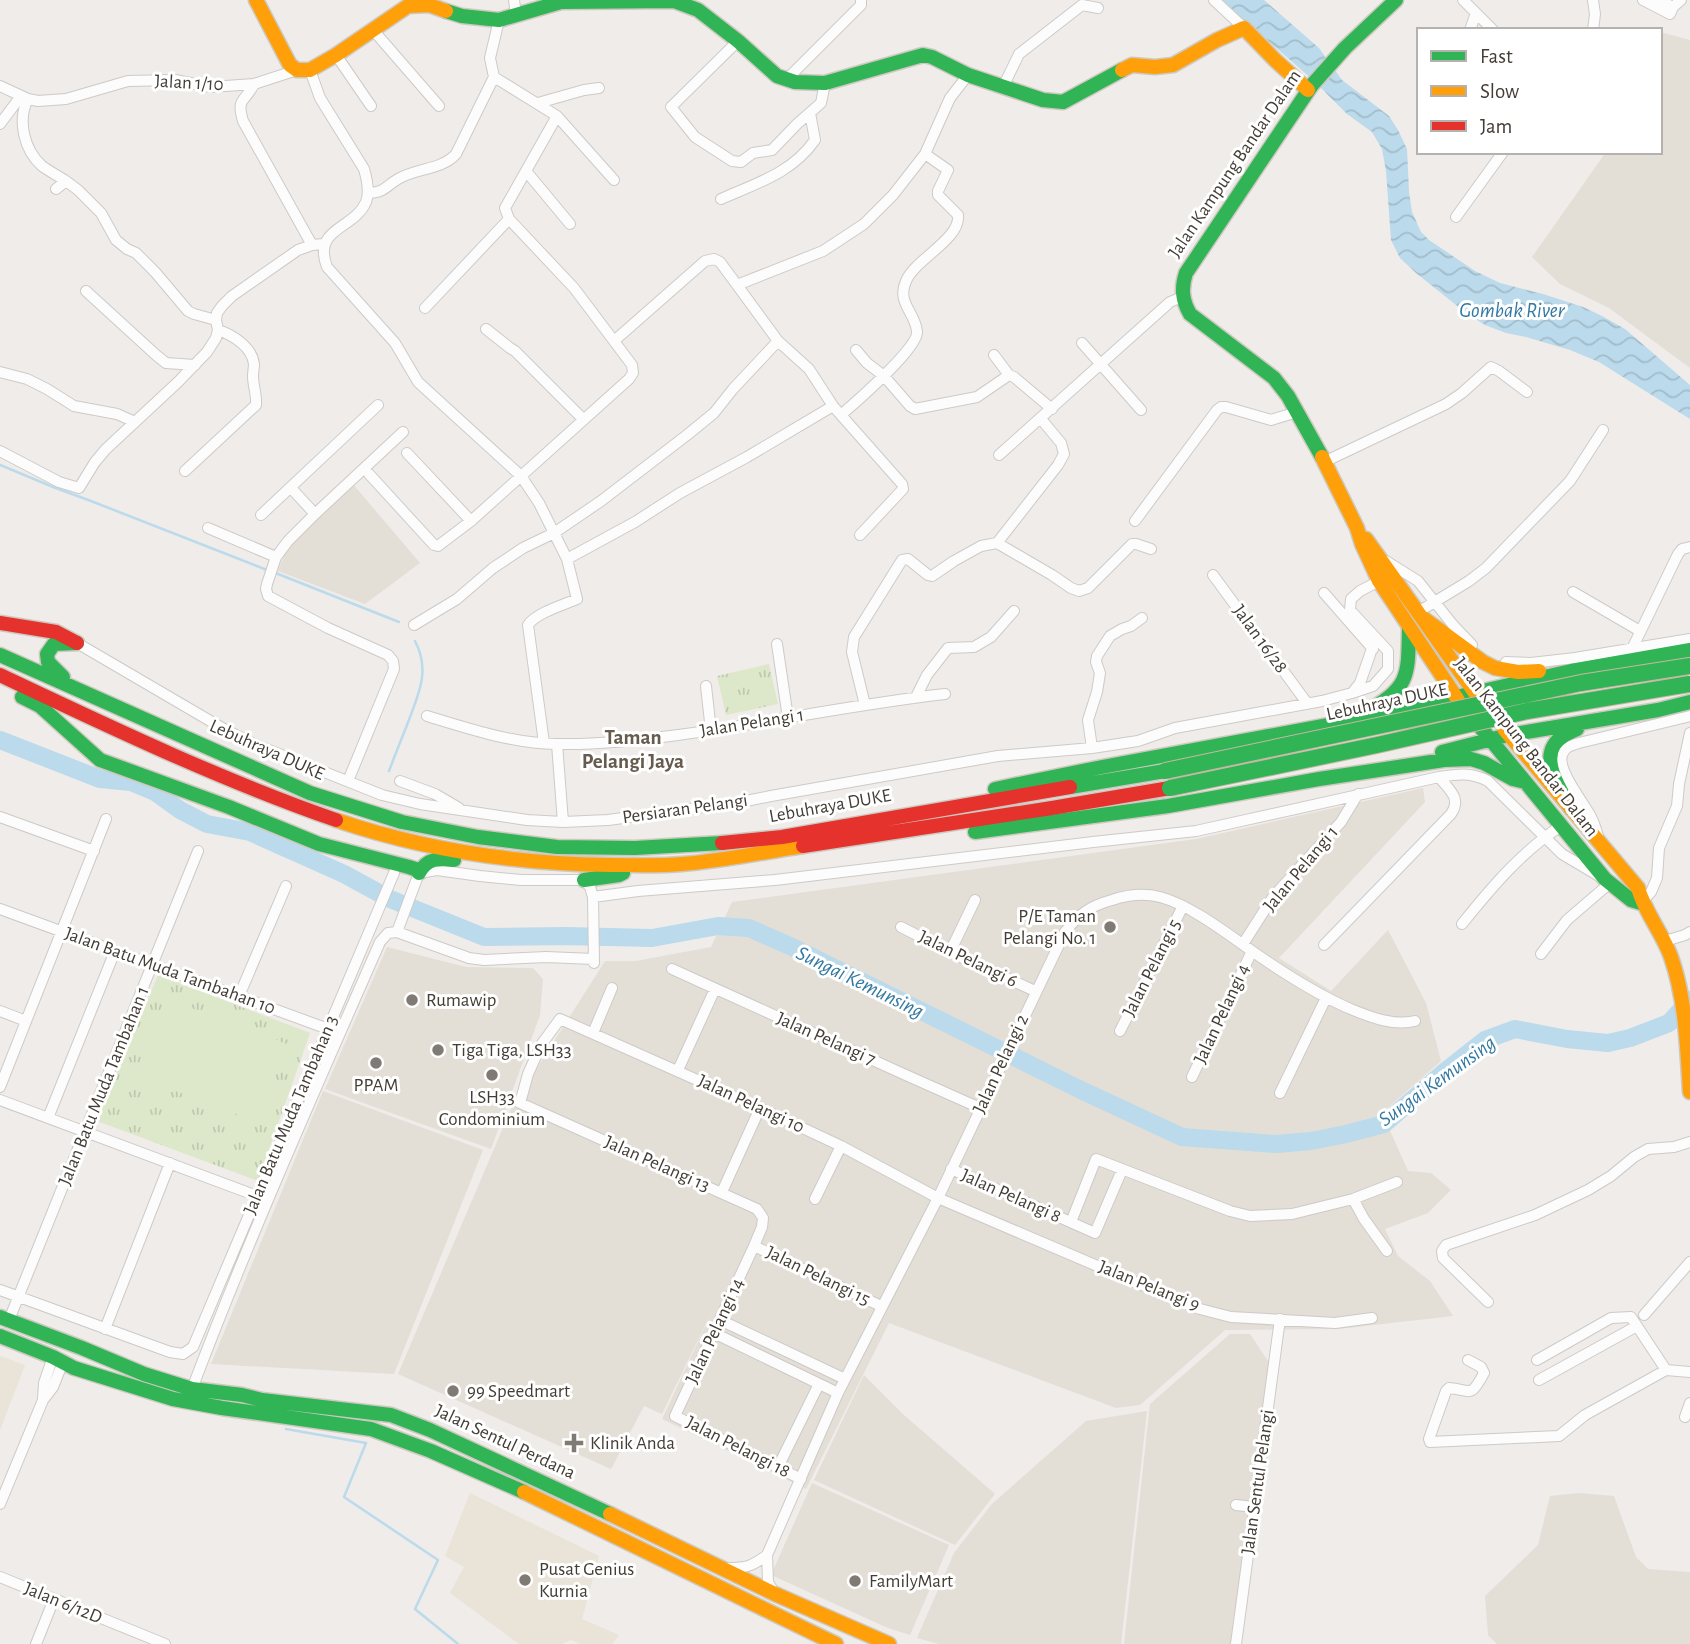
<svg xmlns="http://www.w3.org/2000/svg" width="1690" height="1644" font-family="'Alegreya Sans',sans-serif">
<defs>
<pattern id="grass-tufts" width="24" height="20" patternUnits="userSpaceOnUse" patternTransform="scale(1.75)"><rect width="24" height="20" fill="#dde8ca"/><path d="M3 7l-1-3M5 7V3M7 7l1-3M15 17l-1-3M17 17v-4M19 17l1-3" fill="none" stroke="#bfc8ae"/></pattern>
<pattern id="water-waves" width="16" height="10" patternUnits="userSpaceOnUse" patternTransform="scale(1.75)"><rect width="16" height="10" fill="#bbdaeb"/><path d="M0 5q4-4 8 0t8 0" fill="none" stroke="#a2bcca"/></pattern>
</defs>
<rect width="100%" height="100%" fill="#efece9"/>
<path fill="#e3ded6" d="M1660 32 1690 40V368L1609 308 1560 284 1532 257 1606 152H1660Z
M352 483 420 563 365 604 278 571 286 550Z
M1423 788 1425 802 1279 958 1331 991 1388 930 1426 1003 1441 1061 1382 1113 1408 1171 1431 1173 1451 1190 1428 1213 1385 1229 1398 1256 1430 1281 1453 1316 1338 1329 1225 1330 1140 1405 1116 1408 889 1323 806 1489 662 1419 716 1303 662 1414 644 1406 611 1469 398 1374 511 1109 605 961H636L711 947 732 902 1196 839Z
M387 947 466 967 533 968 543 979 540 1015 491 1149 325 1089Z
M323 1091 483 1150 394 1374 211 1364Z
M1230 1334H1250L1270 1364 1232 1644H1124L1150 1404Z
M864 1375 904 1415 995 1494 955 1545 814 1480Z
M1147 1411 1121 1644H939L917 1638 954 1553 992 1504 1086 1421Z
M812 1483 949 1545 910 1635 888 1628 771 1575Z
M1579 1493 1614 1496 1636 1557 1648 1569 1690 1572V1644H1497L1488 1635 1485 1596 1538 1545 1550 1496Z"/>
<path fill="#e9e3d8" d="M0 1356 25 1365 0 1430Z
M470 1493 599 1556 582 1619 619 1635 612 1644H581L571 1640 562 1644H519L450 1593 464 1567 445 1556Z"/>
<path fill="url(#grass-tufts)" d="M769 664 778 704 726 715 717 676Z
M158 975 310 1033 258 1181 97 1121Z"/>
<path fill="#dde8ca" d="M165 998 287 1044 257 1122 136 1076Z"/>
<path fill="url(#water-waves)" d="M1221 0H1264L1319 48 1342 80 1389 116 1398 130 1407 149 1409 192 1412 212 1421 232 1429 240 1475 271 1500 283 1543 294 1583 307 1602 316 1625 329 1690 385V419L1599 362 1570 350 1526 337 1506 333 1485 325 1466 313 1416 273 1400 258 1391 240 1386 171 1382 149 1372 132 1347 114 1313 80Z"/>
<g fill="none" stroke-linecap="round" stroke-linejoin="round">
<path stroke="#bbdaeb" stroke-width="2.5" d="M0 465 53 487 91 501 267 570
M273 572 399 622
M389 771C395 755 401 740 407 725 418 695 431 671 415 641
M286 1429 366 1443 344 1497 438 1560 415 1609 458 1644"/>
<path stroke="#bbdaeb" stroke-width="18" d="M0 740 100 779 131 782 155 792 180 810 207 824 250 832 344 874 390 899 484 937 565 936 652 938 718 926 749 928 790 946 1083 1091 1182 1137 1276 1144 1311 1141 1346 1134 1384 1124 1443 1073 1485 1040 1515 1029 1567 1039 1608 1043 1630 1038 1669 1023 1690 1000"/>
<g stroke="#cdcac7" stroke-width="12">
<path id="street" d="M514 0 516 15
M1214 0 1244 28
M1463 0 1493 30
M1593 0 1595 14 1593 30
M1643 0 1670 14 1673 7 1681 0
M1659 0 1673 7
M499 20 490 58 494 77 557 116 614 180
M373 30 439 106
M1470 30 1476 13
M738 41 671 107 695 137 732 161 741 162 753 153 772 150 797 124 821 103 825 83
M336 55 371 106
M310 70 320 98 364 169C367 179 370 191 366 202 354 230 312 227 327 267L395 343 418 382 521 476 539 503 567 559 577 599C563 605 536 613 528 625L544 743
M786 80 861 5V0
M254 84C245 103 236 97 243 121L312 245
M0 86 28 99 38 101 66 99 128 81 175 80 211 87 254 84 297 70
M1003 87 1019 54 1082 5 1098 8
M28 99C17 120 24 150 42 166 49 171 58 176 66 181
M538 103 584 90 599 88
M0 124 21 96
M526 171 570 224
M56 189 66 181 78 190 101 213 116 240 127 249 136 253 155 272 188 311 194 314 216 320
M368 193C384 193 386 186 398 179 416 168 442 170 456 154L494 77
M721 199C757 183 792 173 815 140L810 113
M1456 217 1503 152
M86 291 156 355 166 363 195 365
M425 308 509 219
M486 329 510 348 515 351 583 419
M614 341 705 261 714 259 720 262 737 285
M1082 343 1141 410
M856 350 867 363 884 376 910 406 915 409 977 397 1009 375 1014 377 1052 409
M994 355 1009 375
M0 372 27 379 47 389 74 406 117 414 135 422
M842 414C856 402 919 347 917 332 916 313 896 303 906 281 915 259 961 239 958 215L938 195V191L948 170 925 154
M0 451 59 482 79 488 95 462 106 449 178 382 207 352 216 338 218 330 216 320 217 313 222 306 232 296 298 250 312 245 324 244
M407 453 471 521
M999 455 1170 302 1182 297
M1324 462 1446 404 1462 393 1491 367 1499 371 1527 392
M185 471 256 405C257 395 253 386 253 376 253 372 254 368 254 364 252 347 233 335 218 330
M369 474 434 545 438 546 471 521 629 379 633 373 632 365 574 288 509 219 505 208 557 116
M291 488 315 514
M261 515 378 405
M1135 521 1217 410 1221 407H1226L1271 420 1297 412
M208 528 276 557
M860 535 903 489 902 484 833 406 809 369 778 341 737 285 823 251 864 224 893 195 925 154 950 98 968 75
M997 543 1058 465 1064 454 1061 443 1041 419
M567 559 635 522 680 493 747 457 833 406
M1386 561 1418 581 1453 625 1472 645
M1213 575 1307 703
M1573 592 1640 631
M1324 593 1373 649
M1418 612 1469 581 1486 568 1570 481 1603 430
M414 625 457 599 493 568 523 548 554 533 601 501 687 435 714 413 733 389 778 341
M77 643 224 729 254 744 382 795 420 804 527 820 563 822 608 820 741 802 771 796 998 756 1092 748 1138 741 1175 728 1322 701 1352 693 1373 686 1388 669V651L1350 610 1351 599 1360 591 1383 579
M777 644 788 718
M1632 649 1678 554 1682 549 1690 547
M1506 662 1531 663 1575 658 1690 639
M706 686 711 731
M1352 693 1360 683 1374 643
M916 697 927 675 948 648 974 647 991 637 1014 611
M865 705 852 652 854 637 902 560 908 559 928 575 932 576 954 561 981 546 997 543 1052 575 1071 588 1079 591 1088 588 1132 544H1136L1151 549
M427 716C470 729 511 743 556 744 597 745 638 740 678 735 767 723 856 704 945 694
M557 744 563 822
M1092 748 1088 720 1097 692 1100 673 1096 662 1097 656 1110 636 1122 629 1131 626 1142 618
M348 781 394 669 393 661 388 655 328 628 268 596 266 589 267 584 276 557 288 541 315 514 403 432
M400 781 435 794 459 808
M0 817 94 851
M1598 836C1596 829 1594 822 1590 815 1583 802 1557 770 1562 755 1564 747 1572 745 1579 743L1690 716
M593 897 638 891 775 880 1093 842 1196 831 1439 777C1457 774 1471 772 1488 781L1562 854 1599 876
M1641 903 1651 892 1657 878 1659 848 1677 806 1679 784 1690 733
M0 909 331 1030
M1462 924C1491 888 1521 852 1561 826
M901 927 950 952 1035 991
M397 932 469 958 484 960 546 957 594 959
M1665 941 1685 935 1690 932
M1243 944 1273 897 1341 822 1358 794
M1324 945 1451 814C1462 798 1449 790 1439 777
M950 952 975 900
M1541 954 1567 920 1610 883
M672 969 908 1076 980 1108
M239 996 286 886
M0 1011 26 1021
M1120 1031 1183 906
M593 1033 612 988
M678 1070 715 989
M1192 1077 1252 951
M0 1087 106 819
M1280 1093 1326 998
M0 1100 257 1196
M48 1118 115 951
M951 1169 1095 1233 1122 1170
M722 1192 760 1108
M815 1199 841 1146
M1353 1199 1364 1219 1387 1251
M1071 1222 1096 1159 1230 1211 1250 1216 1292 1214 1353 1199 1397 1182
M754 1246 881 1306
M0 1290 170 1352 183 1354 193 1347 394 873
M1488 1302 1443 1258 1442 1251 1446 1245 1535 1215 1588 1190 1611 1176 1634 1157 1648 1149 1674 1147 1690 1142
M1644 1315 1690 1262
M9 1320 198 851
M720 1320 845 1379
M105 1329 170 1163
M714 1333 838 1393
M1468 1360 1481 1367 1484 1373C1470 1399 1472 1390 1449 1388L1446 1391 1429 1439 1430 1442 1559 1436 1585 1415 1666 1370
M1537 1360 1611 1318 1631 1317 1666 1370 1690 1372
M1539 1380 1637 1326
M192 1389C249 1238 315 1090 380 942L388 933 397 932 419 873 437 870 480 876 521 880H584L590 887 593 897 594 963
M43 1399 44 1383 53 1357
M1685 1417 1690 1403
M778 1467 819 1384
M801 1479 675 1416 754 1246 762 1227 763 1218 757 1209 520 1103 528 1074 541 1045 560 1019 760 1108 841 1146 938 1198 1170 1297 1200 1309 1231 1317 1335 1323 1372 1318
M0 1504 43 1400 53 1387 63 1362
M1236 1505 1254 1507
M767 1555 768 1582 773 1591
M728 1568C747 1568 752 1566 767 1555L838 1393 938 1198 1065 932C1079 914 1090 906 1112 900 1127 895 1144 893 1160 897 1194 906 1235 940 1265 960 1293 979 1322 997 1353 1010 1373 1018 1394 1026 1415 1021
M0 1577 165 1644
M36 1644 54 1599
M1236 1644 1280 1319"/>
</g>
<g stroke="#cec9c0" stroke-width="17">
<path id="fast" d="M446 11 462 16 499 20 561 2 674 1 698 10 738 41 777 76 795 82 825 83 923 55 932 57 968 75 1043 100 1063 102 1122 70
M1322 457 1288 396 1274 378 1190 314C1182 300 1181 288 1186 273L1312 85 1345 48 1396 0
M0 655 310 793 402 822 478 837 557 847 635 848 722 843
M63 677 48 662 47 654 54 644 77 643
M22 697 40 706 100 760 229 807 319 844 409 867 415 869 419 873C427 858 439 858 454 860
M1458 700 1605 879 1631 900 1641 903
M1367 711C1411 688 1408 673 1409 627
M1442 752 1508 735 1658 710 1690 702
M1070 787 1165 771
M995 789 1102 767 1355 720 1571 671 1690 650
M1571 809C1562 792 1542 764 1554 745 1559 737 1568 733 1577 729
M975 832 1168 806 1319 779 1444 760 1471 759 1484 763 1513 779 1525 782
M584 880 619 875 623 873
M0 1317 82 1348 144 1374 192 1389 242 1395 262 1400 391 1415 430 1430 610 1514
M0 1336 53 1357 74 1368 173 1399 222 1408 371 1429 431 1451 524 1492"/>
</g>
<g stroke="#cec9c0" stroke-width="17">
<path id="slow" d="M256 0 290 65 297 70H310L336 55 408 6 429 5 446 11
M1122 70 1132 65 1155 67 1173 65 1217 40 1244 28 1275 60 1308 90
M1322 457 1357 528 1362 544 1379 581 1458 700
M1366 539 1480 700
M1423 618 1483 662 1495 668 1518 672 1539 671
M1504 729 1638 888C1645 913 1662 932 1671 957 1686 1000 1687 1047 1690 1092
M336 820C427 851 517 864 613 865 636 865 659 866 682 864 722 861 763 852 803 846
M524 1492 836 1644
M610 1514 775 1594 889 1644"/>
</g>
<g stroke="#cec9c0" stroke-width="17">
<path id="jam" d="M0 623 56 632 77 643
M0 675C110 727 221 780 336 820
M722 843 782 837 1070 787
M803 846 1052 808 1170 788"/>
</g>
<use href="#street" stroke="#fdfcfc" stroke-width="10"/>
<use href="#fast" stroke="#30b455" stroke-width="14"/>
<use href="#slow" stroke="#ff9f0a" stroke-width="14"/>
<use href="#jam" stroke="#e5322d" stroke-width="14"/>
<g stroke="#c5b8a5" stroke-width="18" stroke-linecap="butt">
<path id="fast-bridge" d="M1165 771 1581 683 1690 666
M1170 788 1377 745 1527 711 1690 684"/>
</g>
<use href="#fast-bridge" stroke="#30b455" stroke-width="16"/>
</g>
<g fill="#807a74" stroke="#fff" stroke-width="2.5">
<circle cx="1110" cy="927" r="7"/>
<circle cx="412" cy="1000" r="7"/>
<circle cx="438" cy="1050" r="7"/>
<circle cx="376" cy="1063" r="7"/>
<circle cx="492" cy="1075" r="7"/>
<circle cx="453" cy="1391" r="7"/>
<path d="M570.5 1432.5h7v7h7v7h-7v7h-7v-7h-7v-7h7z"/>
<circle cx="525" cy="1580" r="7"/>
<circle cx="855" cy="1581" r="7"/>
</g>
<g text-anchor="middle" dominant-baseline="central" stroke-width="6" stroke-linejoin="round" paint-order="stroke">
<g font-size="19" fill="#443d35" stroke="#fff">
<text transform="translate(189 83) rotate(3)">Jalan 1/10</text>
<text transform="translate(1235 164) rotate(-56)">Jalan Kampung Bandar Dalam</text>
<text transform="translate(1260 639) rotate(54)">Jalan 16/28</text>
<text transform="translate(1387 702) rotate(-12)">Lebuhraya DUKE</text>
<text transform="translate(752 723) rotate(-9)">Jalan Pelangi 1</text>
<text transform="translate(1526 747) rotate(52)">Jalan Kampung Bandar Dalam</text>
<text transform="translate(267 750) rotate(24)">Lebuhraya DUKE</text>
<text transform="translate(830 806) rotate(-10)">Lebuhraya DUKE</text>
<text transform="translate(685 809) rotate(-8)">Persiaran Pelangi</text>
<text transform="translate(1301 869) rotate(-50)">Jalan Pelangi 1</text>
<text transform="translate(968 959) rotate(26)">Jalan Pelangi 6</text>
<text transform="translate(1152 968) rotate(-63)">Jalan Pelangi 5</text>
<text transform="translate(170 971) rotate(20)">Jalan Batu Muda Tambahan 10</text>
<text transform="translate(1222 1014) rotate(-65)">Jalan Pelangi 4</text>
<text transform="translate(826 1039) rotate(24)">Jalan Pelangi 7</text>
<text transform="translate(1001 1064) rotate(-65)">Jalan Pelangi 2</text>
<text transform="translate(104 1086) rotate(-68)">Jalan Batu Muda Tambahan 1</text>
<text transform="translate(751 1104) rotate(25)">Jalan Pelangi 10</text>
<text transform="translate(291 1115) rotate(-67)">Jalan Batu Muda Tambahan 3</text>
<text transform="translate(657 1164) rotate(24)">Jalan Pelangi 13</text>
<text transform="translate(1011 1196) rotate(24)">Jalan Pelangi 8</text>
<text transform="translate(818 1276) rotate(26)">Jalan Pelangi 15</text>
<text transform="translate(1149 1286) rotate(22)">Jalan Pelangi 9</text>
<text transform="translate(715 1331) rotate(-65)">Jalan Pelangi 14</text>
<text transform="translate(505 1442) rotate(25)">Jalan Sentul Perdana</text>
<text transform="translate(738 1447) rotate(27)">Jalan Pelangi 18</text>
<text transform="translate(1258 1482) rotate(-82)">Jalan Sentul Pelangi</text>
<text transform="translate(63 1603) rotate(22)">Jalan 6/12D</text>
</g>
<g font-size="19" fill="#443d35" stroke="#fff" text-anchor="start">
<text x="1096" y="916" text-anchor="end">P/E Taman<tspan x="1096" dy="22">Pelangi No. 1</tspan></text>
<text x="426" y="1000">Rumawip</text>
<text x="452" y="1050">Tiga Tiga, LSH33</text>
<text x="376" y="1085" text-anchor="middle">PPAM</text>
<text x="492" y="1097" text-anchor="middle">LSH33<tspan x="492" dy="22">Condominium</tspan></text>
<text x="467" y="1391">99 Speedmart</text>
<text x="590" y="1443">Klinik Anda</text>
<text x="539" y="1569">Pusat Genius<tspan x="539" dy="22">Kurnia</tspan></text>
<text x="869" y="1581">FamilyMart</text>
</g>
<g font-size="21" font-style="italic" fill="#3379a1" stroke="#fff">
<text x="1512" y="310">Gombak River</text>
<text transform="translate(860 982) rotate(26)">Sungai Kemunsing</text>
<text transform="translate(1437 1081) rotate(-36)">Sungai Kemunsing</text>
</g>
<g font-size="21" font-weight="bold" fill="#665b4d" stroke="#fff">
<text x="633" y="737">Taman<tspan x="633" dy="24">Pelangi Jaya</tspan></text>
</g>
</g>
<rect x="1417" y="28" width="245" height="126" fill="#ffffff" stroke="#b4b1ae" stroke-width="2"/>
<rect x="1431" y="51" width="35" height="10" fill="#30b455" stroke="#b4b1ae" stroke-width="2"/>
<text x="1480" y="63" font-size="21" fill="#443d35">Fast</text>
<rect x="1431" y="86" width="35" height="10" fill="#ff9f0a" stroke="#b4b1ae" stroke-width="2"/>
<text x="1480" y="98" font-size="21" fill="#443d35">Slow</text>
<rect x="1431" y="121" width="35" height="10" fill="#e5322d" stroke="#b4b1ae" stroke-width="2"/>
<text x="1480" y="133" font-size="21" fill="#443d35">Jam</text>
</svg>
